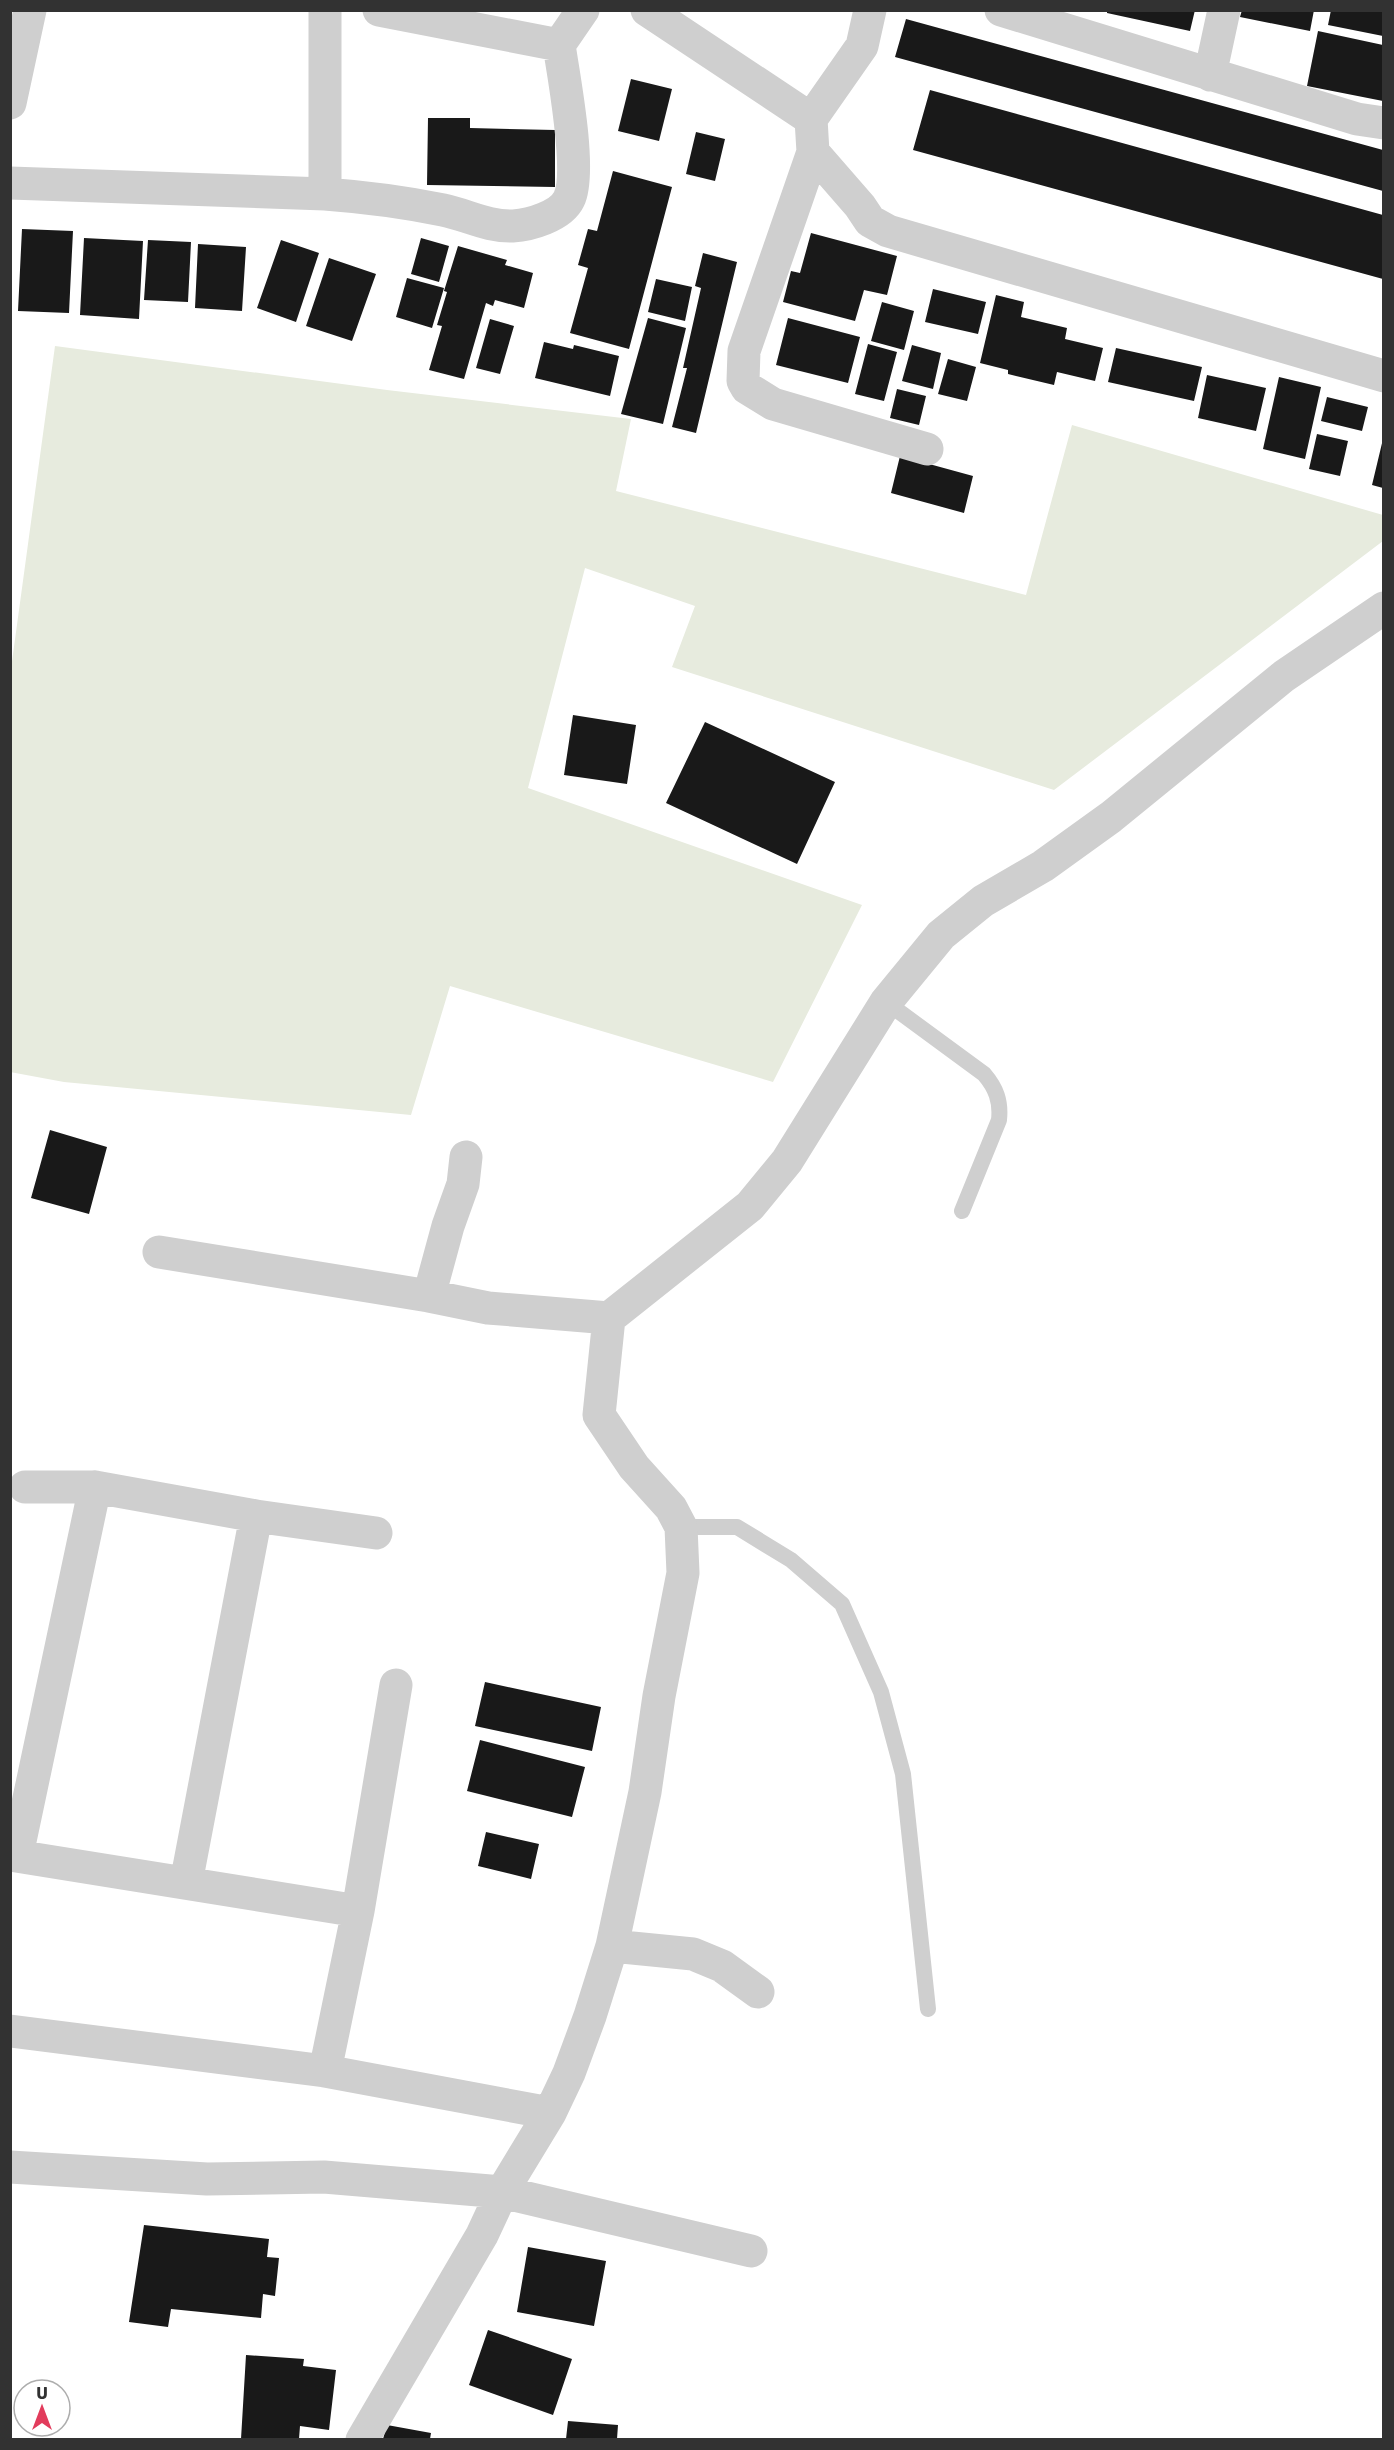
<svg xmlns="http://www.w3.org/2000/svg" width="1394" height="2450" font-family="Rubik,sans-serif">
<rect width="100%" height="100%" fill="#fff"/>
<path fill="#e7ebde" d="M55 346 387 390 631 419 616 491 1026 595 1072 425 1383 515V541L1054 790 672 667 695 606 585 568 528 788 862 905 773 1082 450 986 411 1115 64 1082 10 1072V676Z"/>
<path fill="#191919" d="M1107 10H1195L1190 31 1107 13Z
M1242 10H1314L1310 31 1240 17Z
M1331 10H1383V36L1328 25Z
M906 19 1383 150V191L895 57Z
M1318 31 1383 45V101L1307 86Z
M631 79 672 89 659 141 618 131Z
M930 90 1383 215V279L913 150Z
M428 118H470V128L555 130V187L427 185Z
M696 132 725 139 715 181 686 174Z
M613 171 672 187 629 349 570 333 588 268 578 265 588 229 597 231Z
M22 229 73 231 69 313 18 311Z
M811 233 897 256 887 295 864 290 855 321 783 302 791 271 800 273Z
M84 238 143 241 139 319 80 315Z
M421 238 449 246 439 282 411 274Z
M148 240 191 242 188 302 144 300Z
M281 240 319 253 296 322 257 308Z
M198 244 246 247 242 311 195 308Z
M458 246 507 260 505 265 533 273 524 308 495 300 493 306 486 303 464 379 429 370 442 326 437 325 447 292 444 291Z
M703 253 737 262 696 433 672 427 687 368H683L701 288 695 286Z
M329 258 376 274 352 341 306 326Z
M407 278 444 288 432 328 396 317Z
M656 279 692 287 685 321 648 312Z
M933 289 986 302 978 334 925 322Z
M996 295 1024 302 1021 317 1067 328 1065 339 1103 348 1095 381 1057 372 1054 385 1008 374V370L980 363Z
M882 302 914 311 904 350 871 341Z
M648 318 686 328 663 424 621 414Z
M788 318 860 337 848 383 776 365Z
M490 319 514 326 500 374 476 368Z
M544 342 573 349 574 345 619 356 610 396 535 378Z
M868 344 897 352 884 401 855 394Z
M912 345 941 353 933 389 902 381Z
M1116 348 1202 367 1194 401 1108 382Z
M948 359 976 367 967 401 938 394Z
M1207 375 1266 388 1256 431 1198 418Z
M1279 377 1321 387 1305 459 1263 449Z
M897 389 926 396 919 425 890 418Z
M1327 397 1368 407 1362 431 1321 421Z
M1317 434 1348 441 1340 476 1309 469Z
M1383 439V488L1372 485Z
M900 456 973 476 964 513 891 493Z
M573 715 636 725 627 784 564 775Z
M705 722 835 782 797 864 666 803Z
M50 1130 107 1147 89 1214 31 1198Z
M485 1682 601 1707 592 1751 475 1726Z
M480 1740 585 1767 572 1817 467 1791Z
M486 1832 539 1844 531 1879 478 1866Z
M144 2225 269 2239 267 2257 279 2258 275 2296 263 2294 261 2318 171 2309 168 2327 129 2322Z
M528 2247 606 2261 594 2326 517 2312Z
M488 2330 572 2359 553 2415 469 2385Z
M246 2355 304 2359 303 2366 336 2370 329 2430 300 2426 299 2439H241Z
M568 2421 618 2425 617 2439H566Z
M387 2425 431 2433 430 2439H383Z"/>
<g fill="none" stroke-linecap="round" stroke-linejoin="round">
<path stroke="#cfcfcf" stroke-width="16" d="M886 1002 984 1074C996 1088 1001 1101 999 1120L962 1211
M681 1527H737L791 1560 842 1604 881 1692 903 1774 928 2009"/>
<path stroke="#cfcfcf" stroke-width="33" d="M325 10V194
M379 10 559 45
M647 10 811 119
M870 10 862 46 811 119 813 152 860 206 870 221 888 231 1384 376
M1001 10 1357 119 1384 123
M1210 75 1224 10
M10 103 30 10
M813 152 744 351 743 381 747 388 773 404 927 449
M10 183 325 194C365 197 404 202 443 210 467 215 488 227 513 226 530 225 561 216 569 199 582 172 564 78 559 45L583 10
M159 1252 429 1296 488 1308 609 1318
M429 1296 448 1226 463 1184 466 1157
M25 1487H95L256 1516 376 1533
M10 1855 358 1911
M17 1855 95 1487
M186 1883 256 1516
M612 1946 693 1954 722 1966 758 1992
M10 2031 325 2071 550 2113
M325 2071 358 1911 396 1685
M10 2167 207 2179 324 2177 502 2192 751 2251
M362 2440 482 2235 502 2192 550 2113 569 2073 590 2016 612 1946 645 1792 659 1696 683 1573 681 1527 671 1508 634 1467 599 1415 609 1318 750 1206 787 1161 886 1002 941 935 983 901 1043 866 1111 817 1284 676 1384 608"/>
</g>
<rect width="1394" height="2450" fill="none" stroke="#323232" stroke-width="24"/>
<g transform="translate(42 2408)"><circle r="28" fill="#ffffff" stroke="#adadad" stroke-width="1.5"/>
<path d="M0-4.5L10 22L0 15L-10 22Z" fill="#e23c5c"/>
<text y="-9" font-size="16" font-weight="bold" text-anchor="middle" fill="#323232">U</text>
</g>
</svg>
